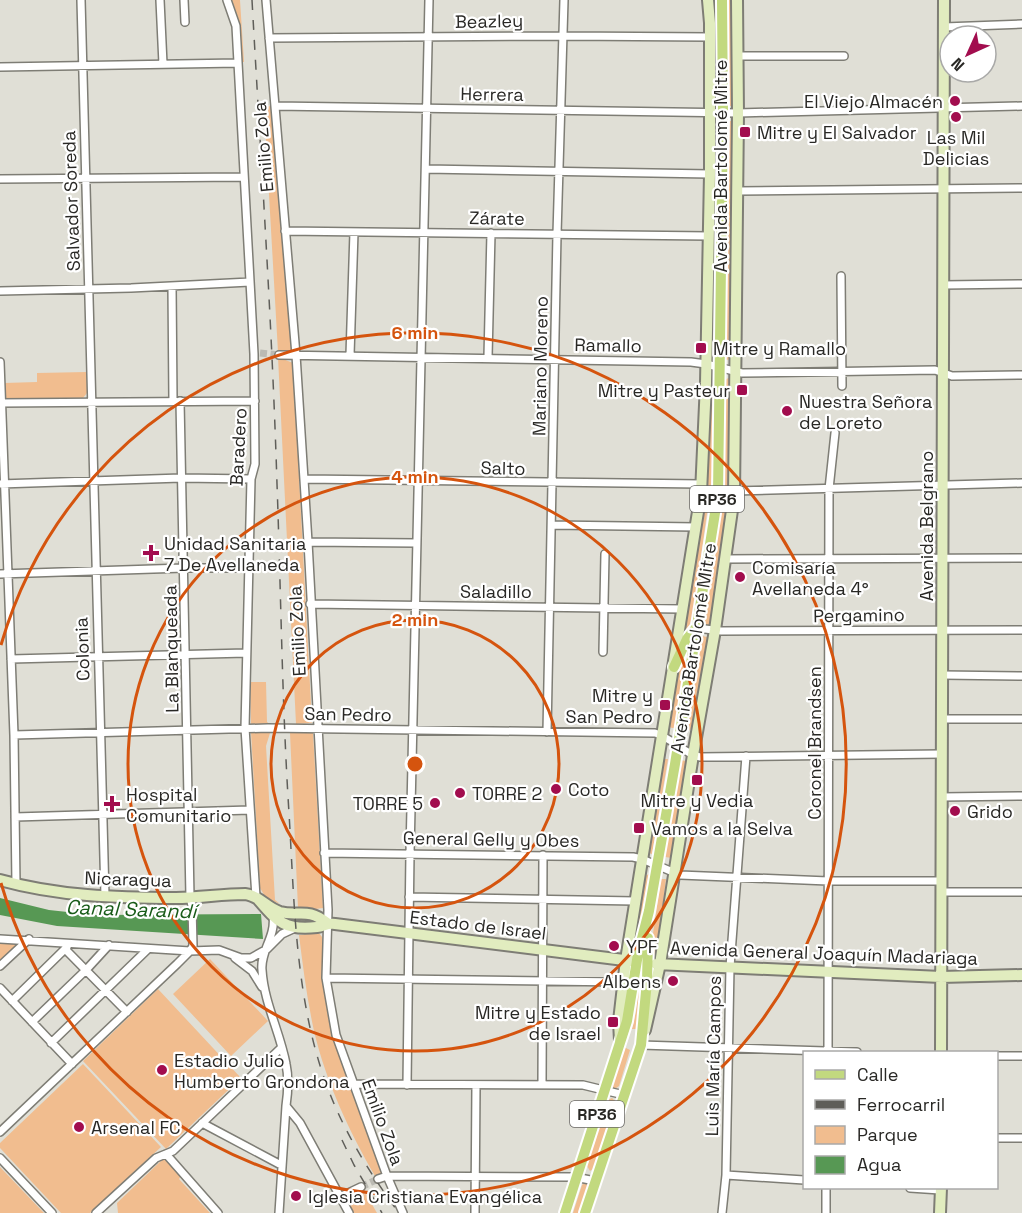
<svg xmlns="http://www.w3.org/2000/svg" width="1022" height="1213" font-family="'Space Grotesk',sans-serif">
<rect width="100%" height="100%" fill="#e0dfd6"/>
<path fill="#f1bd8f" d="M232 0H240L244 62H242L239 21Z
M711 0H716L717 106H713Z
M728 0H733L734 106H729Z
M271 106 292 350 278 352 264 107Z
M713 121H716L714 359 709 358Z
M729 121H734L732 359 726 360Z
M278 357 293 363 312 723 296 724Z
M87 372V393L83 398 7 400 4 396V383L37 382V373Z
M711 378 713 379 712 477 693 614 690 624 681 642Z
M729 378 731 379 730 490 712 625H705L704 623 724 489 726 379Z
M702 636 707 637 692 729 688 730 687 728Z
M690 640 674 728H672L670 727 681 655Z
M250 682H266L267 722 271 725 251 724Z
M251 732 270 733 266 746 275 900 280 904 266 898 260 888Z
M290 733H313L323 908 308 910 298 908Z
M664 759H668L652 854 649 853Z
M680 760 686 761 672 858 665 857Z
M649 874 636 950H633L645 876Z
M661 879H666L656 955 650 954Z
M319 933 322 937C322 971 324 1002 332 1035L383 1172 375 1176C349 1131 326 1082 314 1031 307 999 303 967 299 935Z
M0 941 19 943 0 962Z
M210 959 268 1021 231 1056 173 994Z
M640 976H644L641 1029H632L636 1011Z
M158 989 241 1078 166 1149 83 1061Z
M624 1047 630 1050 619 1086 615 1089 611 1086Z
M83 1064 161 1147 90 1213H61L0 1148V1143Z
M612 1098 615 1101 593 1169 590 1171 587 1166 608 1100Z
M164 1158 181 1176 179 1179 210 1213H118L117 1203Z
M0 1167 44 1213H0Z
M585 1182 588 1187 580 1213H573L582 1185Z
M366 1194 377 1213H353L347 1200 349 1197Z"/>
<path fill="#579854" d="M0 898 49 910 95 915 261 914 263 939 57 926 0 915Z"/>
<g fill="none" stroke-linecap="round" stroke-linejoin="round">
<path stroke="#bbbab3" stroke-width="7" stroke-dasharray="7 3.5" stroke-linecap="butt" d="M260 353 279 355
M361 1187 378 1179"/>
<g stroke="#7e7d75" stroke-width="10">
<path id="street" d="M81 0 105 896
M160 0 163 64
M184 0 185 22
M227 0 236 26 254 354 255 464 251 479 245 728 256 897
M266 0 296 355 308 542 328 910 326 978 336 1035 387 1176 403 1213
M944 27 1022 24
M269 38 563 36 710 37
M737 56H844
M0 67 238 63
M275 106 738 113 1022 106
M426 169 710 174
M0 179 244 177
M738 191 1022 188
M285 231 709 236
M841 276 842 386
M943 285 1022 284
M172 286 173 401
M0 291 131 288 250 282
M279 355 691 362 706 364 742 373 935 370 952 376 1022 375
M350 355 354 232
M488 357 491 233
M0 362 14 735 16 884
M0 403 255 401
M304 479 701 484
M0 484 181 478 251 479
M734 491 1022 483
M552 525 696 527
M308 542 416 543
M726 559 1022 558
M0 574 184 568H249
M310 604 682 609
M697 628 721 631 1022 630
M603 652 605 554
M11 659 246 653
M942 675 1022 676
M942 719H1022
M547 732 557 234 564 0
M14 735 268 728 655 733C672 738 684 754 700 757L941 754
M942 797 1022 796
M15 817 250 810
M324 853 633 857 642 859 680 875 828 881H942
M942 892H1022
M409 897 635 901
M273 916C276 937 260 951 262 970 264 1003 280 1032 286 1064 289 1078 288 1092 286 1106L300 1123 349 1213
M0 939 190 951 219 950 241 958H251L267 949 282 934 295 928
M66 950 127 1012
M235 958 252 971 262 987
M0 966 29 939
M326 978 623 982
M0 988 72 1064
M12 1001 67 947
M32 1022 86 970 109 945
M51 1043 148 949
M641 1045 857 1052
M828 1052 829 489 835 433
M996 1056H1022
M353 1084 583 1085 624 1095
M407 1085 410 853 429 0
M542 1085 543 855
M202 1123 281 1165
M0 1132 177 964 190 951 193 946 192 906 190 897 180 401
M996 1138H1022
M166 1154 218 1213
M0 1158 52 1213
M726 1175 804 1180
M378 1179 387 1176 575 1177 595 1181
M910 1188 940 1190
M340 1197 361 1187
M96 1213 156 1158 173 1151 281 1048
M279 1213 286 1106
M475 1213 476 1085
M722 1213 726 1175 730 967 746 756
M826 1213V1188"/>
</g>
<g stroke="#7e7d75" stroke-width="14">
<path id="secondary" d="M0 880C57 896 117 898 176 898 199 898 222 894 245 894 260 896 267 908 280 912 299 917 307 907 327 923
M257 898C277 921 284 931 317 927 324 926 327 923 335 924L632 961
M656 964 941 977 1022 975
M645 1030 660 964 693 755 715 630 734 496 738 113 737 0
M620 1041 619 1021 626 960 701 493 706 383 710 174V23L708 0
M941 1052 944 0
M940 1213 941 1188"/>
</g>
<g stroke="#fff" stroke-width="14">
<path id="primary" d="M674 667 687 639 696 628
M565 1213 627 1021 638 954 649 911 675 764 718 494 723 113 722 0
M585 1213 641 1045 647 981 648 938"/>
</g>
<use href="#street" stroke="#fff" stroke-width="7"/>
<use href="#secondary" stroke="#e1ecbf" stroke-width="10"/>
<use href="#primary" stroke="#c2d97f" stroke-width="10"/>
<path stroke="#5f5e59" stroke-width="1.5" stroke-dasharray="10 10" stroke-linecap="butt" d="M252 0C261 161 272 323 277 484 281 594 282 704 289 813 295 912 295 1014 335 1106 352 1145 374 1179 399 1213
M342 1140 354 1165 382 1213"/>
</g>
<g fill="none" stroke="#d5540e" stroke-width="3">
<circle cx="415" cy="764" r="144"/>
<circle cx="415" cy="764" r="287"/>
<path d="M1 645A431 431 0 1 1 1 883"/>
</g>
<g fill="#a20d4e" stroke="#fff" stroke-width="2">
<circle cx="955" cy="101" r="6"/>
<circle cx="956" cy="117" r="6"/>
<rect x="739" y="126" width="12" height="12" rx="3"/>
<rect x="695" y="342" width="12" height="12" rx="3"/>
<rect x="736" y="384" width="12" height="12" rx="3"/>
<circle cx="787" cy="411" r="6"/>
<path d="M148 544h6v6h6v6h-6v6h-6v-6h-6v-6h6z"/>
<circle cx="740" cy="577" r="6"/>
<rect x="659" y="699" width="12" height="12" rx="3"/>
<rect x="691" y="774" width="12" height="12" rx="3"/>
<circle cx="556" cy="789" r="6"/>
<circle cx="460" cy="793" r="6"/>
<circle cx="435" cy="803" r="6"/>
<path d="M109 795h6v6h6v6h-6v6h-6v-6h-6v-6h6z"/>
<circle cx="955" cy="811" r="6"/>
<rect x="633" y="822" width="12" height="12" rx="3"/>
<circle cx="614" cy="946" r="6"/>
<circle cx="673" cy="981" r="6"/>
<rect x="607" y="1016" width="12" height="12" rx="3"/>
<circle cx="162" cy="1070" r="6"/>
<circle cx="79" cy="1127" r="6"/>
<circle cx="296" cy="1196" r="6"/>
</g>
<g text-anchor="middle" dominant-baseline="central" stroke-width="4.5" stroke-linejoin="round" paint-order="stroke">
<g fill="#fff" stroke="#696866" stroke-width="1.5">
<rect x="690" y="486" width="54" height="26" rx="4.5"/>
<rect x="570" y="1101" width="54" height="26" rx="4.5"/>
</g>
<g font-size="16" font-weight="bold" fill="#292825">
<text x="717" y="499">RP36</text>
<text x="597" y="1114">RP36</text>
</g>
<g font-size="18" fill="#292825" stroke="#fff">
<text transform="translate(489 21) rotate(-1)">Beazley</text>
<text transform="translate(492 94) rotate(1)">Herrera</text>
<text transform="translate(263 147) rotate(-95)">Emilio Zola</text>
<text transform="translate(720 166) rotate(-90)">Avenida Bartolomé Mitre</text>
<text transform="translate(71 201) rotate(-92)">Salvador Soreda</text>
<text transform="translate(497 218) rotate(1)">Zárate</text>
<text transform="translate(608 345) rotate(1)">Ramallo</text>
<text transform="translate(540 366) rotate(-89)">Mariano Moreno</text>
<text transform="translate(238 447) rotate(-87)">Baradero</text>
<text transform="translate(503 468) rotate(1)">Salto</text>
<text transform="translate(926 526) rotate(-90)">Avenida Belgrano</text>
<text x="496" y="591">Saladillo</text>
<text transform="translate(859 615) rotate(-1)">Pergamino</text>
<text transform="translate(297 631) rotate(-93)">Emilio Zola</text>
<text transform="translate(693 648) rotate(-81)">Avenida Bartolomé Mitre</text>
<text transform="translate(82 649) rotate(-92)">Colonia</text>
<text transform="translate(171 649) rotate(-91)">La Blanqueada</text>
<text transform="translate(348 714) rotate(1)">San Pedro</text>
<text transform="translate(814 743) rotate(-90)">Coronel Brandsen</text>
<text transform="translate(491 839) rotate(1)">General Gelly y Obes</text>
<text transform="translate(128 879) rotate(2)">Nicaragua</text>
<text transform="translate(478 925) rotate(7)">Estado de Israel</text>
<text transform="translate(824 953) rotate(2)">Avenida General Joaquín Madariaga</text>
<text transform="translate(713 1056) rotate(-89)">Luis María Campos</text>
<text transform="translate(383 1122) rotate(70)">Emilio Zola</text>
</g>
<g font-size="18" fill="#292825" stroke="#fff" text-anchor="start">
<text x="943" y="101" text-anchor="end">El Viejo Almacén</text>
<text x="757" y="132">Mitre y El Salvador</text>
<text x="956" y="137" text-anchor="middle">Las Mil<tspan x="956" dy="21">Delicias</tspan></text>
<text x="713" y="348">Mitre y Ramallo</text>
<text x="730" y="390" text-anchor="end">Mitre y Pasteur</text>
<text x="799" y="401">Nuestra Señora<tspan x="799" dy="21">de Loreto</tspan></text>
<text x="164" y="543">Unidad Sanitaria<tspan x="164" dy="21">7 De Avellaneda</tspan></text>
<text x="752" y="567">Comisaría<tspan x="752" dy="21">Avellaneda 4°</tspan></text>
<text x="653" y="695" text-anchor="end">Mitre y<tspan x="653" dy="21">San Pedro</tspan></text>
<text x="568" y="789">Coto</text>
<text x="472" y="793">TORRE 2</text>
<text x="126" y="794">Hospital<tspan x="126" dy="21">Comunitario</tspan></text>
<text x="697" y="800" text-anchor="middle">Mitre y Vedia</text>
<text x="423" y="803" text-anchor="end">TORRE 5</text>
<text x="967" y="811">Grido</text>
<text x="651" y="828">Vamos a la Selva</text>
<text x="626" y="946">YPF</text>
<text x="661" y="981" text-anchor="end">Albens</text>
<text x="601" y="1012" text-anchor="end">Mitre y Estado<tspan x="601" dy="21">de Israel</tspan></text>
<text x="174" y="1060">Estadio Julio<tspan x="174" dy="21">Humberto Grondona</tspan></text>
<text x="91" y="1127">Arsenal FC</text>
<text x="308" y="1196">Iglesia Cristiana Evangélica</text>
</g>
<g font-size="20" font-style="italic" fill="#185b18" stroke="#fff">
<text transform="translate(131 909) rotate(2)">Canal Sarandí</text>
</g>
</g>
<circle cx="415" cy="764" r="9" fill="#d5540e" stroke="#fff" stroke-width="3"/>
<g font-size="18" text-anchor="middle" font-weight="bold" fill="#d5540e" stroke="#fff" stroke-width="4.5" stroke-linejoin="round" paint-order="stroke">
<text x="415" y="339">6 min</text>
<text x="415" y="483">4 min</text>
<text x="415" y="626">2 min</text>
</g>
<rect x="803" y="1051" width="195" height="138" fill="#ffffff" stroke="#a9a9a8" stroke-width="1.5"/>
<rect x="815" y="1070" width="30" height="9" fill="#c2d97f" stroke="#a9a9a8" stroke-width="1.5"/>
<text x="857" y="1081" font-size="18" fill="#292825">Calle</text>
<rect x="815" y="1100" width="30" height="9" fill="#5f5e59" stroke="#a9a9a8" stroke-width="1.5"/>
<text x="857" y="1111" font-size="18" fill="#292825">Ferrocarril</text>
<rect x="815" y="1126" width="30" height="18" fill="#f1bd8f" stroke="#a9a9a8" stroke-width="1.5"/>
<text x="857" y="1141" font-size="18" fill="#292825">Parque</text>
<rect x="815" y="1156" width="30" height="18" fill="#579854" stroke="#a9a9a8" stroke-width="1.5"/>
<text x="857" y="1171" font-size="18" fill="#292825">Agua</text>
<g transform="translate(968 54) rotate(225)"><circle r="28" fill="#ffffff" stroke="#a9a9a8" stroke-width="1.5"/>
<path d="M0-4.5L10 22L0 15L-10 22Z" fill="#a20d4e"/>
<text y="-9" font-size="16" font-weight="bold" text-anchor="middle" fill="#292825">N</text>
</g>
</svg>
